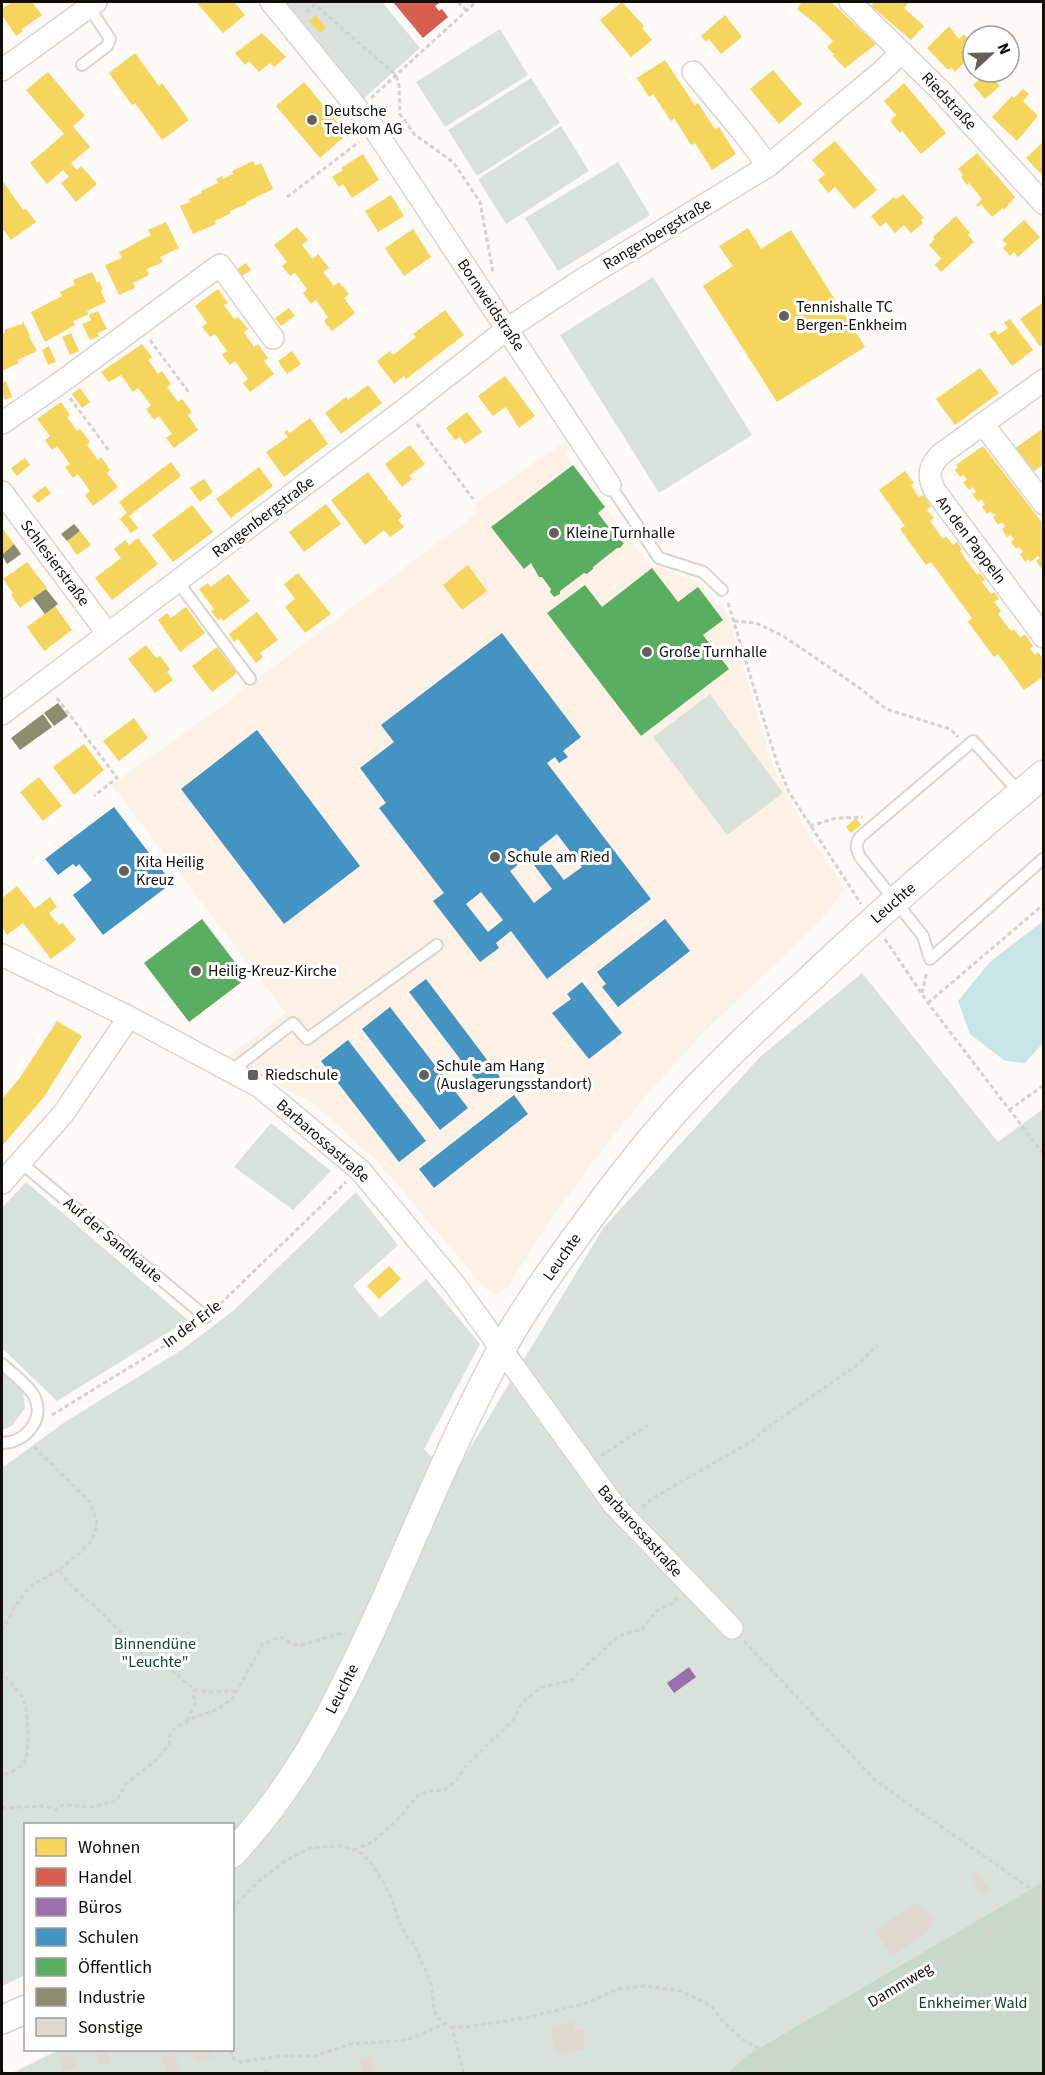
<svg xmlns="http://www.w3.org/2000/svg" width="1045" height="2075" font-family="'Source Sans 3',sans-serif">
<rect width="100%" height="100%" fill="#fcf9f6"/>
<path fill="#fdf1e6" d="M566 441 568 449 566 456 648 563 700 583 717 606 721 604 722 606 729 619 773 766 803 825 845 890 818 923 701 1035 648 1093 597 1156 550 1221 507 1288 496 1295 486 1289 376 1160 317 1107 309 1101 227 1058 286 1013 112 785 222 706 480 511 474 504Z"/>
<path fill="#d9e2da" d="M283 2H382L420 48 363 99Z
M500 29 528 75 445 127 416 82Z
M531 78 560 123 477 176 448 130Z
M561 126 589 171 506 224 478 179Z
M618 162 650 215 558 271 525 218Z
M653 277 752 435 659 493 560 335Z
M710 694 783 793 727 835 653 737Z
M862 973 998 1142 1043 1109V1882L747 2055 728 2073H12L58 2050H232V1824H26L25 1975 2 1986V1468L65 1422 183 1349 234 1310 356 1192 398 1245 353 1286 380 1318 426 1279 480 1344 424 1449 452 1478 604 1227 760 1057Z
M271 1123 331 1171 293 1210 234 1167Z
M26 1182 188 1320 57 1401 2 1348V1208Z
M2 1370 23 1391 25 1408 12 1426 2 1430Z"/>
<path fill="#c8d9cc" d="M1043 1882V2073H728L747 2055Z"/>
<path fill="#c7e5e5" d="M1043 921V1043L1025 1063 1005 1061 970 1034 958 1001 990 962Z"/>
<path fill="#f6d55c" d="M12 2H32L42 15 22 29 23 31 16 36 2 15V9Z
M196 2H234L245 15 223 33Z
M622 2 644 26 642 28 652 40 631 57 600 20Z
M802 2H834L832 3 876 44 845 68 833 56 834 54 827 47 833 41 815 23 797 9Z
M874 2H909L904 8 924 26 911 40 871 6Z
M316 15 326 28 320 33 309 21Z
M725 15 742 37 721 54 709 39 706 42 701 36Z
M949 26 959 39 964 34 973 44V54L955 72 951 67 948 70 927 48Z
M262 33 286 57 274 67 270 63 259 72 249 61 245 65 235 53Z
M135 53 159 86 162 83 189 120 162 140 135 103 132 105 109 73Z
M665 60 695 105 698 103 715 129 719 127 736 154 712 170 695 143 691 145 674 118 671 121 653 94 649 97 637 78Z
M773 70 802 104 779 124 750 89Z
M48 72 85 116 73 126 90 147 71 163 77 170 81 166 97 184 76 202 61 183 69 177 63 170 47 184 30 163 64 134 26 90Z
M988 72 1000 86 985 99 973 85Z
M304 82 347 134 320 158 276 106Z
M904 83 946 133 921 154 902 131 900 133 890 121 896 115 884 101Z
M1023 89 1029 94 1023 101 1038 116 1017 141 992 117 1012 96 1014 98Z
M835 141 877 190 854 209 835 187 828 193 818 180 825 174 812 160Z
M1044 141V177L1026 158Z
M977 153 1015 197 1004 210 1003 208 992 217 981 204 978 207 976 205 982 199 969 183 967 185 961 177 963 175 958 169Z
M363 154 379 180 352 198 343 184 339 187 332 177 343 170 341 168Z
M253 161 255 166 261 163 273 189 246 202 247 204 230 211 231 213 215 221 216 224 193 234 180 206 190 202 189 199 202 193 201 191 218 183 216 179 222 176 223 179 233 174 232 171Z
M2 180 23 210 26 209 36 222 11 240 2 228Z
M903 194 924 218 921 220 923 223 911 233 904 225 895 233 886 222 880 227 871 216 894 197 896 199Z
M391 195 404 216 378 232 365 211Z
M956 216 970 233 968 235 974 242 941 272 935 265 941 258 929 245 935 239 933 237Z
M1024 220 1040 237 1018 257 1014 252 1010 256 1003 248 1007 244 1002 240Z
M166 222 179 248 160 257 163 262 147 269 149 275 133 283 135 288 119 295 105 265 122 258 119 252 151 235 148 230Z
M297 227 308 240 302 245 313 259 318 254 329 268 323 272 334 286 339 282 349 294 344 298 355 313 332 331 324 321 328 317 316 300 311 304 303 293 307 289 295 273 290 276 282 266 287 262 274 245Z
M748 228 761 249 791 230 865 347 777 402 703 286 733 266 719 246Z
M413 229 431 257 404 276 385 248Z
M246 263 251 270 238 279 233 272Z
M92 272 97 283 99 281 103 290 101 291 106 302 87 311 89 314 73 321 75 325 45 342 31 312 62 296 60 292 75 285 73 280Z
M218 289 228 303 224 305 234 319 238 317 248 329 244 332 254 347 258 344 268 358 264 361 274 374 250 392 243 383 248 379 235 361 230 365 222 355 227 351 215 334 210 337 202 327 207 323 195 306Z
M1044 302V343L1040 346 1020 319Z
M289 308 295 316 281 326 275 318Z
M445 310 464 335 406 379 404 376 394 384 377 361 390 351 393 355 416 337 413 334Z
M98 311 107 329 97 333 99 336 90 340 82 324 91 320 89 315Z
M1010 319 1033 350 1012 366 989 334 995 330 998 335 1008 328 1004 323Z
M23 321 30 336 29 337 37 351 17 360 19 363 2 371V335L5 333 4 330 22 324Z
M71 333 79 351 70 355 62 337Z
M142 344 152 357 148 360 158 374 162 371 171 384 167 387 178 402 182 399 192 412 188 415 198 430 174 448 166 438 172 434 159 416 154 420 146 409 151 405 138 388 133 392 121 375 109 382 101 372Z
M49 346 56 362 48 365 42 350Z
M292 351 301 364 287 374 278 361Z
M980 368 999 393 955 425 936 399Z
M505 376 535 416 519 428 506 407 493 416 478 396Z
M6 381 12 397 5 400 2 392V383Z
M368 385 382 403 341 434 325 413 346 397 348 400Z
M80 388 90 402 82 408 72 394Z
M61 402 70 415 67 417 77 431 80 429 90 442 87 445 98 460 101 457 110 470 107 473 118 487 93 506 85 495 90 491 78 474 73 478 65 467 70 464 57 446 52 450 45 440 50 436 37 419Z
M467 412 482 432 465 444 460 437 455 440 446 428Z
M310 418 328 444 284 477 266 452 288 437 284 432 287 430 290 433Z
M1044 428V464L1029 475 1011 451Z
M410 445 425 464 409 476 412 479 402 487 385 464Z
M983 446 1044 525V568L1042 569 1036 561 1040 558 1038 556 1030 562 1029 559 1025 562 1020 554 1023 552 1021 549 1019 547 1016 549 1011 542 1014 539 1011 535 1007 537 1002 529 1005 527 1002 522 998 525 993 517 996 515 990 512 987 514 982 507 985 504 981 499 978 502 972 494 976 492 973 487 969 490 963 482 967 480 964 475 960 477 955 470 958 467 956 465Z
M25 458 30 465 17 476 11 468Z
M171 462 181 476 129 516 138 528 131 533 120 519 127 513 119 502Z
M259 467 273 486 231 518 216 499Z
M905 471 914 483 911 485 919 497 923 495 931 506 927 510 934 518 930 521 943 539 946 536 953 545 957 542 962 549 960 551 977 575 980 573 985 580 982 582 991 594 994 592 999 599 994 602 1001 611 998 614 1004 622 1011 631 1014 629 1020 638 1025 634 1033 646 1030 649 1035 655 1038 652 1044 660V676L1024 690 998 654 994 657 968 622 972 618 958 599 931 562 926 565 900 529 905 526 879 490Z
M368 472 388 498 387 499 391 502 402 516 398 520 404 527 390 537 384 530 365 545 331 500Z
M204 479 213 492 200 502 190 488Z
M45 486 51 493 38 503 32 496Z
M326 504 341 524 304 552 289 532Z
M192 505 213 532 173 562 152 535Z
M2 528 14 544 2 555Z
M80 531 91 545 77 555 67 541Z
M138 538 158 564 112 600 95 578 121 558 114 549 125 540 129 545Z
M27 562 47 588 20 608 11 595 13 593 3 579Z
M468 565 487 591 462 610 443 585Z
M298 573 331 614 305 633 285 607 295 599 284 584Z
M228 574 250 601 223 621 221 618 218 620 211 611 214 609 199 589 208 583 211 587Z
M55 606 72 630 44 651 27 627Z
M186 607 205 633 180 652 158 620 167 613 171 618Z
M257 612 278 640 260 653 263 657 256 663 238 639 234 642 229 634Z
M146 645 156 658 160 656 170 669 167 672 173 680 155 693 128 659Z
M217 647 237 673 212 692 192 666Z
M134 718 148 738 119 761 103 741Z
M84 744 104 770 74 795 53 767Z
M39 777 62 806 43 821 20 792Z
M856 818 861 825 851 833 846 827Z
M17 886 35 909 50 897 57 907 49 913 59 925 63 923 76 940 51 959 23 923 7 935 2 927V898Z
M57 1021 82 1036 44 1097 2 1146V1099L19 1079Z
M389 1266 401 1279 379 1299 367 1286Z"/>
<path fill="#d6604d" d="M393 2H441L435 6 439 11 442 9 448 17 423 38Z"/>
<path fill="#9970ab" d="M689 1667 696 1677 674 1693 667 1683Z"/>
<path fill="#4393c3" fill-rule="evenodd" d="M502 633 581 737 563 751 568 757 559 763 555 757 547 763 651 899 547 979 511 931 496 943 499 948 480 962 433 901 444 893 379 808 386 803 360 768 394 742 381 725ZM557 834 582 867 564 880 539 848ZM528 857 552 889 534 903 510 871ZM481 892 503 920 488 932 466 904Z
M257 730 360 866 284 924 181 789Z
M114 807 172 883 103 935 73 895 92 880 79 864 76 867 73 864 58 875 45 859Z
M665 919 690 951 618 1007 602 987 606 984 597 972Z
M426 979 500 1077 483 1089 409 992Z
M582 982 622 1033 589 1059 552 1013 571 999 567 994Z
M390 1007 468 1108 440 1130 362 1029Z
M348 1040 426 1141 399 1162 321 1061Z
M514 1095 528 1114 434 1188 419 1169Z"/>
<path fill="#5aae61" d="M573 465 605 507 598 513 617 538 624 543 620 548H617L593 567V569L587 574 584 573 560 591V594L554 597 550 592 551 589 542 577H539L531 563 524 569 491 527Z
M652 568 678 602 698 587 723 620 703 635 729 669 641 736 547 613 585 585 602 607Z
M202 919 247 978 189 1022 144 963Z"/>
<path fill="#8c8c6e" d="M74 524 80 531 67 541 61 534Z
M14 544 21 554 7 564 2 555Z
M46 589 58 604 45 614 33 598Z
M58 703 68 716 54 726 44 713Z
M43 714 52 727 20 750 11 738Z"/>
<path fill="#dfd9d2" d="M977 1871 990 1891 983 1895 970 1876Z
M917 1902 924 1912 927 1911 933 1919 930 1921 934 1927 892 1956 875 1931Z
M573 2022 575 2030 584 2029 585 2049 556 2055 551 2026Z
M94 2050H107L111 2062 100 2066Z
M191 2050H213L215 2056 197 2063Z
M174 2052 182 2074H168L161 2056Z
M73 2053 78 2067 63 2071 58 2058Z
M371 2056 377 2073 363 2074 359 2061Z"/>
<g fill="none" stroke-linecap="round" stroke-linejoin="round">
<g stroke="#d8d4d1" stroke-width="14">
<path id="service" d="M82 65 107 46 110 39 89 7
M610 485 659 558 703 572 722 590
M178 582 250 679
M1020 793 973 741 860 837C855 845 856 848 860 857L923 936 930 959 1044 858
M231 1071 293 1023 307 1039 437 945
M20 1162 206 1317
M2 1364C10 1372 31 1387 35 1398 45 1421 24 1443 2 1443"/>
</g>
<g stroke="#d8d4d1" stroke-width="24">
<path id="minor" d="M271 2 375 130 610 485
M850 2 941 91 1044 204
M2 70 96 2
M693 72 746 136 768 166
M1044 380 941 454C929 466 927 476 935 491L1044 637
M2 423 60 383 220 265 273 338
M983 424 1044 504
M2 492 108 634
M2 714 405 409 507 329 583 279 768 166 881 72 902 52
M2 955 129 1017 260 1087 360 1170 455 1285 614 1505 732 1628
M2 1183 63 1114 129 1017"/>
</g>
<g stroke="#d8d4d1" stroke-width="30">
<path id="tertiary" d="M232 1854C304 1778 348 1683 390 1589 425 1509 459 1428 500 1352 524 1308 554 1266 584 1226 616 1182 650 1138 687 1098 726 1056 769 1016 811 978 886 907 964 840 1044 774
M2 2020 26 2009"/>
</g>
<path stroke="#d3d2d1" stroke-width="3" stroke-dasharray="4.5 3" stroke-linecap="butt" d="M312 2 396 75 399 85 400 114 415 135 453 162 480 202 493 272
M458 2 466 10
M306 12 316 4
M371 98 476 2
M287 197 359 142
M150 340 190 394
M70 398 110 452
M417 424 473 499
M728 603 777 763 789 792 861 904
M734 621 756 623 783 636 857 686 886 709 950 729 958 737
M57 698 117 778 94 796
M810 826 836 818 863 817
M885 939 928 1003 1044 1155
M922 993 927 971
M928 1003 1044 904
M1009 1110 1044 1085
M215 1309 346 1182
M52 1415 174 1340 196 1324
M34 1447 90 1502 96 1519 97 1526 91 1541 83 1550 59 1570 69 1584 95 1606 143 1655 174 1672 195 1690 210 1692 236 1691
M601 1456 648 1425
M642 1507 653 1498 749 1443 771 1425 860 1363 877 1345
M2 1631 14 1608 29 1587 59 1570
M744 1641 876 1781 1044 1898
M2 1670C6 1681 15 1686 22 1696 28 1704 30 1752 25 1761 21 1769 9 1772 2 1776
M187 1720 195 1704 193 1690
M2 1808 44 1806 56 1810 63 1805 93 1807 116 1801 126 1784 157 1759 169 1745 170 1734 174 1729 193 1718 218 1709 233 1698 263 1644 280 1637 293 1644 301 1645 345 1632
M354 1850 374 1841 403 1814 418 1795 427 1791 444 1790 457 1780 465 1767 513 1720 523 1702 542 1687 570 1681 613 1641 624 1634 642 1629 656 1611 673 1603 677 1597
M232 1909 259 1881 285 1861 310 1848 340 1846 359 1851 371 1863 382 1880 391 1897 398 1918 407 1937 414 1944 431 1983 434 2009 437 2018 451 2027 454 2035 464 2074
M451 2027H467L529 2017 584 2004 618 1989 645 1986 680 1991 704 2002 713 2008 724 2023 742 2039 771 2056 775 2062
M230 2050 234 2059 240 2062 282 2056H315L350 2044 407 2040 444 2024
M2 2070 3 2074
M256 2074 271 2070
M758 2074 796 2048 1044 1899"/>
<use href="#service" stroke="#fffefe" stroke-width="10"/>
<use href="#minor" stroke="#fffefe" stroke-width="21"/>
<use href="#tertiary" stroke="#fffefe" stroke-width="27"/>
</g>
<g fill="#63605c" stroke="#fff" stroke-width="2">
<circle cx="312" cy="120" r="6"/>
<circle cx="784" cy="316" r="6"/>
<circle cx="554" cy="533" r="6"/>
<circle cx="647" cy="652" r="6"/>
<circle cx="495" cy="857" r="6"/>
<circle cx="124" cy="871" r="6"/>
<circle cx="196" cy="971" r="6"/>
<rect x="247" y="1069" width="12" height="12" rx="3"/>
<circle cx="424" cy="1075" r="6"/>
</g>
<g text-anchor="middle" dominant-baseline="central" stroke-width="6" stroke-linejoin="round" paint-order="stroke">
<g font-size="16" fill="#110d09" stroke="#fff">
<text transform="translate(949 101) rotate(47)">Riedstraße</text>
<text transform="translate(657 234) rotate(-31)">Rangenbergstraße</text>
<text transform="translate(491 305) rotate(56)">Bornweidstraße</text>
<text transform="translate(263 517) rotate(-37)">Rangenbergstraße</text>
<text transform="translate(971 540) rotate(53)">An den Pappeln</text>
<text transform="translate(55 563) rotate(53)">Schlesierstraße</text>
<text transform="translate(893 903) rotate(-41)">Leuchte</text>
<text transform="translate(323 1141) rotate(41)">Barbarossastraße</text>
<text transform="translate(113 1240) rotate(40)">Auf der Sandkaute</text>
<text transform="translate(562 1257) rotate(-55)">Leuchte</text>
<text transform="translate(192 1324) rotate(-37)">In der Erle</text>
<text transform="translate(640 1531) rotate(48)">Barbarossastraße</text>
<text transform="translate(342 1689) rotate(-63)">Leuchte</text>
<text transform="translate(900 1985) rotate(-31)">Dammweg</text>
</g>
<g font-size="16" fill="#110d09" stroke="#fff" text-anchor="start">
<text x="324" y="111">Deutsche<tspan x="324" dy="18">Telekom AG</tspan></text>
<text x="796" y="307">Tennishalle TC<tspan x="796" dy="18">Bergen-Enkheim</tspan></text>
<text x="566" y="533">Kleine Turnhalle</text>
<text x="659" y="652">Große Turnhalle</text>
<text x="507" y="857">Schule am Ried</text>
<text x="136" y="862">Kita Heilig<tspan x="136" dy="18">Kreuz</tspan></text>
<text x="208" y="971">Heilig-Kreuz-Kirche</text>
<text x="436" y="1066">Schule am Hang<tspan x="436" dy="18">(Auslagerungsstandort)</tspan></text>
<text x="265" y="1075">Riedschule</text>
</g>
<g font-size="16" fill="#0f482c" stroke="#fff">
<text x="155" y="1644">Binnendüne<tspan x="155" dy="18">"Leuchte"</tspan></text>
<text x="973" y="2003">Enkheimer Wald</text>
</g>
</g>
<rect width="1045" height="2075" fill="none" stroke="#110d09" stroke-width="6"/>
<rect x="24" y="1823" width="210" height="228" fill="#ffffff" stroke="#a09e9d" stroke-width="1.5"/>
<rect x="36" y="1838" width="30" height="18" fill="#f6d55c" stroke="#a09e9d" stroke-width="1.5"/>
<text x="78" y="1853" font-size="18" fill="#110d09">Wohnen</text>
<rect x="36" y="1868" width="30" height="18" fill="#d6604d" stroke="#a09e9d" stroke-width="1.5"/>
<text x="78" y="1883" font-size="18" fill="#110d09">Handel</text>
<rect x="36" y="1898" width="30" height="18" fill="#9970ab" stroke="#a09e9d" stroke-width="1.5"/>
<text x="78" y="1913" font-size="18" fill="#110d09">Büros</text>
<rect x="36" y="1928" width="30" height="18" fill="#4393c3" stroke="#a09e9d" stroke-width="1.5"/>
<text x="78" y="1943" font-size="18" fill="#110d09">Schulen</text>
<rect x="36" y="1958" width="30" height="18" fill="#5aae61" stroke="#a09e9d" stroke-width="1.5"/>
<text x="78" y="1973" font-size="18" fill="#110d09">Öffentlich</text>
<rect x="36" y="1988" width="30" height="18" fill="#8c8c6e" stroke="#a09e9d" stroke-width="1.5"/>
<text x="78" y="2003" font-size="18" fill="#110d09">Industrie</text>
<rect x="36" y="2018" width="30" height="18" fill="#dfd9d2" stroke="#a09e9d" stroke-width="1.5"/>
<text x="78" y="2033" font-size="18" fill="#110d09">Sonstige</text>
<g transform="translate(991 54) rotate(68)"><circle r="28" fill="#ffffff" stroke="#a09e9d" stroke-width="1.5"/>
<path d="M0-4.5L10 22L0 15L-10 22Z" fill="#63605c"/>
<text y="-9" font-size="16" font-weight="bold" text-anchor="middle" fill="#110d09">N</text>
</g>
</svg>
